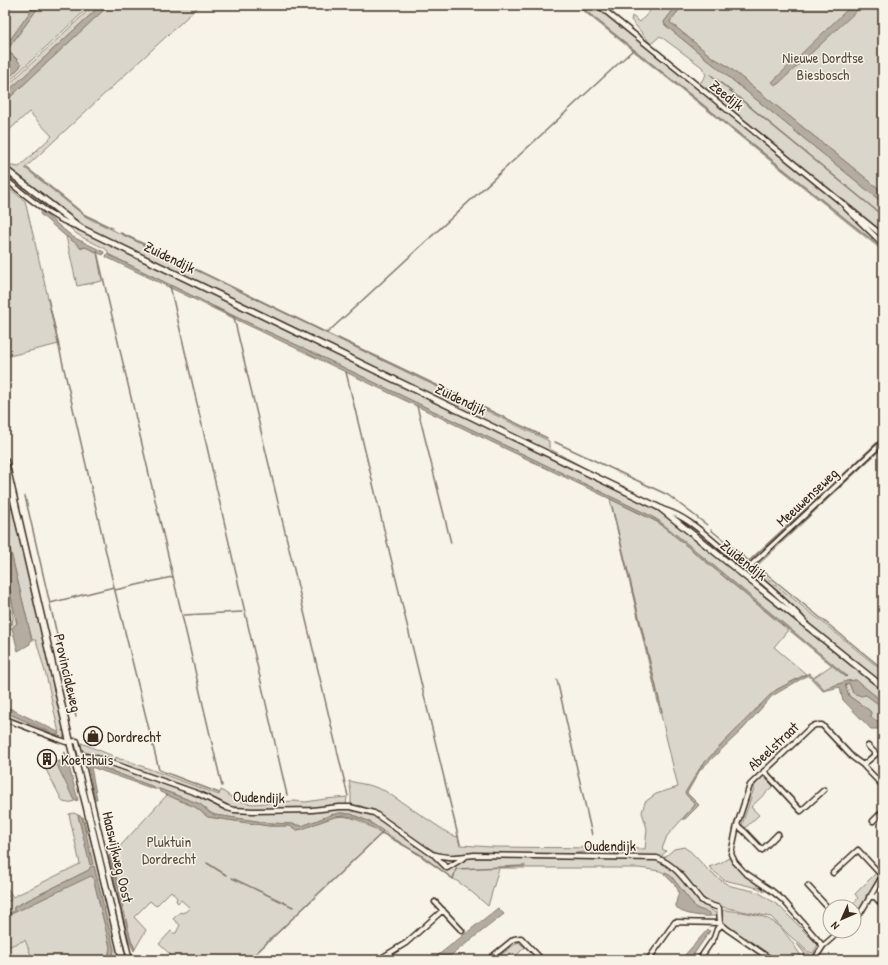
<svg xmlns="http://www.w3.org/2000/svg" width="888" height="965" font-family="'Patrick Hand',sans-serif">
<rect width="100%" height="100%" fill="#f7f3e8"/>
<filter id="ink" filterUnits="userSpaceOnUse"><feTurbulence type="fractalNoise" baseFrequency=".025" numOctaves="2"/><feDisplacementMap in="SourceGraphic" scale="8" xChannelSelector="R" yChannelSelector="G"/><feConvolveMatrix kernelMatrix="1 2 1 2 8 2 1 2 1" color-interpolation-filters="sRGB"/></filter>
<g filter="url(#ink)">
<path fill="#e9e4d9" d="M25 940 33 960H5V948Z"/>
<path fill="#dbd6cb" stroke="#8b8074" d="M5 5H35L5 47Z
M40 5H91L5 85V82L20 67 17 59 7 50Z
M94 5H101L5 94V88Z
M109 5H200L25 168 86 217 549 441V447L550 449 605 479 92 231 79 224 5 165 19 167 52 136 29 112 5 134V102Z
M576 5H596L669 66 827 193 883 246V251Z
M650 5H677L664 22 665 25 883 203V234L701 87 700 83 706 75 702 67 660 36 651 44 631 20 632 16 640 22 651 10 648 7Z
M683 5H883V192L726 65 712 57 672 24 670 22 671 20Z
M5 185 25 201 59 344 5 357Z
M67 224 479 424 545 455 657 510 666 516 883 692V702L856 680 847 681 824 689 813 678 832 665 846 677 847 676 658 520 651 516 301 347 225 312 108 254V251C104 247 99 246 94 243 83 238 74 234 67 224Z
M66 236 79 245 81 249 85 247 97 252 102 281 77 286Z
M883 443V447L755 568 883 671V686L812 628 792 607 754 573 751 568Z
M5 483 7 484 59 705 65 733 63 738 60 739 53 737 5 717V712L57 734 59 733 47 679 36 640H32L5 528Z
M610 499 659 523 788 630 774 647 806 674 776 690 768 697 702 765 685 793 695 805 667 836 662 849 666 851 661 857 627 856 602 850 603 848 645 849 647 829 642 812 645 802 656 794 678 787Z
M5 571 17 624 12 628 5 630V628L7 627 5 616V595L12 625 13 616 6 590 8 589Z
M848 683 850 684C853 700 857 691 866 695 872 698 877 703 882 707L883 723 875 720 871 717V713L870 711 849 696 845 685Z
M79 742 113 756 111 758 105 759 85 752 82 750Z
M116 757 122 760 123 759 219 795 221 790 236 800 247 803 253 804 294 801 306 802 325 799 347 797 346 805 309 809H244C231 808 221 804 211 797L118 763 115 761Z
M93 759 197 796 228 810 237 813 315 812 354 808 362 810 383 820 435 857C447 861 458 859 471 858L656 860C677 867 687 888 701 902 707 908 713 910 718 916H709L710 914 696 908 672 878 666 872 664 873 660 871 639 868H499L488 906 467 888 407 847 368 821 351 814 340 813 331 815 302 826 292 824 270 823 215 815 211 813 200 804 160 789H154V787L93 764 89 763 87 765 86 761Z
M60 761 58 765 74 800H78L68 803 63 802 43 764Z
M763 776 773 786 751 807 759 815 745 828 742 825 755 785 761 777Z
M349 781 372 786 385 791 451 835 458 837 460 845 492 847 598 848V850L564 855 460 854C450 856 443 855 434 851L371 811 361 806 351 805V793Z
M167 795 195 807 208 817 269 826H290L298 830 337 816C358 816 364 825 382 833L249 960H167L171 955 159 944 171 931 173 933H176L180 925 173 919 180 912 182 913 184 912H185L190 908 181 900 178 903 176 901 177 898 171 891 156 906 150 901 134 917 146 930 135 949C130 939 128 928 125 916 120 896 115 876 112 855Z
M74 813 78 815 90 864 86 832 82 817H83L87 832H88L92 843 121 960H112L114 950 94 867 89 870 14 907V911L5 915V896L9 901 11 900 5 891V885L13 897 80 864 69 814Z
M684 847 691 852 710 872 725 883 731 886 758 892 779 906 818 945 813 953 809 952 791 937 771 917 713 905 701 898 674 866 664 858 674 849Z
M729 858 737 868 765 890 764 892 758 888 724 880 709 867 720 863Z
M876 873 878 878 862 907 854 916V907H850L858 898 855 894Z
M91 875 93 877 110 947 108 960H33L25 940 5 948V917Z
M724 910C740 912 761 913 775 923 786 931 794 946 802 957L805 954 797 944 814 958 813 960H776L723 923 722 912Z
M518 942 525 947 512 960H494Z"/>
<path fill="#b4aca0" stroke="#84786c" d="M35 5H40L7 50 21 64 20 67 5 82V47Z
M101 5H109L5 102V94Z
M677 5H683L671 20 670 22 672 24 712 57 726 65 883 192V203L665 25 664 22Z
M852 5H863L778 84 775 85 772 82Z
M41 211 73 237 104 252 103 255 85 247 80 248 78 245 63 234 40 214Z
M107 254 225 312 301 347 651 516 673 532 847 676 846 677 659 523 650 518 106 257Z
M5 528 32 640 30 642V644L18 651 12 628 17 623 5 571Z
M809 673 824 689 847 681 856 680 883 702V712L882 707 866 695 861 696 853 693 849 683 845 685 849 696 870 711 871 713V717L875 720 883 723V733L879 729H871L843 700 842 697 840 687 823 691 808 675 772 696 743 729 700 770 687 793 699 805 685 819H682L695 805 685 793 702 765 768 697 776 690Z
M5 706 58 732 59 734 57 735 5 712Z
M65 752 78 800H74L57 765 60 761 65 760 63 753Z
M88 763 93 764 154 787V789L91 767 97 799H95L88 767Z
M159 789 200 804 210 813 215 815 270 823 292 824 302 826 331 815 340 813 351 814 368 821 383 831 382 833 380 832C371 827 362 819 352 817 336 813 318 823 303 829L297 830 290 826H269L208 817 195 807 160 792Z
M78 815 82 817 83 821 93 864 90 865Z
M111 854 112 855 113 866 131 941 135 949 134 951 129 941 122 914 109 856Z
M94 866 114 950 112 960H108L110 947 93 877 91 876 5 917V915L14 911V907L89 870 90 867Z
M666 872 672 877 696 908 710 913V916C703 917 678 914 676 906 675 899 681 894 677 888 674 883 668 878 664 874Z
M498 908 504 914 445 960H432Z
M708 929 710 931 694 954 690 957 684 956Z"/>
<g fill="none" stroke-linecap="round" stroke-linejoin="round">
<path stroke="#84786c" stroke-width="1.5" d="M578 5 883 249
M711 75 883 216
M27 168 85 215 112 228
M121 233 327 333 633 50
M97 252 222 786
M170 286 287 795
M48 299 114 587 159 770 219 793
M214 307 235 317
M234 318 348 796
M338 338 547 438
M346 372 460 844
M417 406 451 543
M555 442 668 495 707 525
M829 488 883 437
M25 496 76 717
M612 507 662 712
M711 530 749 561 825 491
M764 557 883 447
M758 567 883 669
M115 590 172 577
M50 603 114 587
M184 615 242 612
M557 680 592 835
M207 863 226 875
M232 878 293 907
M249 960 382 833 421 855 453 879 456 869 525 866"/>
<g stroke="#3b2a1e" stroke-width="7">
<path id="minor" d="M598 5 883 236
M5 179C26 195 53 220 79 227
M846 208 883 244
M662 509C691 517 714 543 737 561 761 580 784 599 805 622
M747 569 883 442
M5 719 60 740 66 742 77 741 129 956 137 960
M81 756 93 757 103 760 199 794 227 808 234 810 253 811 312 810 339 807H350L374 813 432 854C448 859 458 857 474 855L657 858C677 865 688 885 701 900L705 903 719 908 720 923
M863 765 876 754 868 746
M764 771 801 811 824 790
M873 821 883 811
M737 825 744 831 762 850 778 834
M434 855 447 868 465 857
M833 873 858 850 882 876
M808 886 830 910
M869 897H875L883 906
M875 897 883 889
M435 902 462 931
M854 918 861 912 883 875
M720 923 727 929 772 960
M823 946 783 900 772 891 744 872 735 862 731 854 737 825 750 785 810 728 815 725H822L852 757 863 765 883 786
M378 960 406 943 443 910
M488 960 514 939 521 938 542 960
M648 960 675 922 720 923
M699 960 714 938 717 929 722 925
M814 960 823 946 840 931"/>
</g>
<g stroke="#3b2a1e" stroke-width="8">
<path id="tertiary" d="M5 169 81 228 660 508 883 687"/>
</g>
<g stroke="#3b2a1e" stroke-width="9">
<path id="secondary" d="M5 461 70 742 86 804 123 960"/>
</g>
<use href="#minor" stroke="#f7f3e8" stroke-width="4"/>
<use href="#tertiary" stroke="#f7f3e8" stroke-width="5"/>
<use href="#secondary" stroke="#f7f3e8" stroke-width="6"/>
</g>
</g>
<defs>
<g id="shop-ring" transform="scale(1)"><circle r="9.5" fill="#f7f3e8" stroke="#3b2a1e" stroke-width="1.5"/><path d="M-5-2.5h2.3a2.7 3.5 0 0 1 5.4 0H5L5.5 6h-11ZM-1.5-2.5h3a1.5 2.3 0 0 0-3 0Z" fill="#3b2a1e"/></g>
<g id="building-ring" transform="scale(1)"><circle r="9.5" fill="#f7f3e8" stroke="#3b2a1e" stroke-width="1.5"/><path d="M-4-6H4V6H1V3H-1V6H-4ZM-2.5-4.3h1.7v1.8h-1.7ZM.8-4.3h1.7v1.8H.8ZM-2.5-1h1.7V.8h-1.7ZM.8-1h1.7V.8H.8Z" fill="#3b2a1e"/></g>
</defs>
<g fill-rule="evenodd">
<use href="#shop-ring" x="93" y="736"/>
<use href="#building-ring" x="47" y="759"/>
</g>
<g text-anchor="middle" dominant-baseline="central" stroke-width="3" stroke-linejoin="round" paint-order="stroke">
<g font-size="15" fill="#5b4c41" stroke="#f7f3e8">
<text x="823" y="57">Nieuwe Dordtse<tspan x="823" dy="17">Biesbosch</tspan></text>
<text x="169" y="841">Pluktuin<tspan x="169" dy="17">Dordrecht</tspan></text>
</g>
<g font-size="15" fill="#3b2a1e" stroke="#f7f3e8">
<text transform="translate(727 95) rotate(39)">Zeedijk</text>
<text transform="translate(170 257) rotate(26)">Zuidendijk</text>
<text transform="translate(461 399) rotate(26)">Zuidendijk</text>
<text transform="translate(807 497) rotate(-43)">Meeuwenseweg</text>
<text transform="translate(744 560) rotate(39)">Zuidendijk</text>
<text transform="translate(68 673) rotate(77)">Provincialeweg</text>
<text transform="translate(773 746) rotate(-43)">Abeelstraat</text>
<text transform="translate(259 797) rotate(2)">Oudendijk</text>
<text x="610" y="845">Oudendijk</text>
<text transform="translate(118 857) rotate(77)">Haaswijkweg Oost</text>
</g>
<g font-size="15" fill="#3b2a1e" stroke="#f7f3e8" text-anchor="start">
<text x="107" y="736">Dordrecht</text>
<text x="61" y="759">Koetshuis</text>
</g>
</g>
<rect width="888" height="965" fill="none" stroke="#f7f3e8" stroke-width="20"/>
<rect x="10" y="10" width="868" height="945" fill="none" stroke="#3b2a1e" stroke-width="1.5" filter="url(#ink)"/>
<g transform="translate(842 919) rotate(225)"><circle r="19" fill="#f7f3e8" stroke="#aca397"/>
<path d="M0-3L7 15L0 10L-7 15Z" fill="#3b2a1e"/>
<text y="-6" font-size="11" font-weight="bold" text-anchor="middle" fill="#3b2a1e">N</text>
</g>
</svg>
